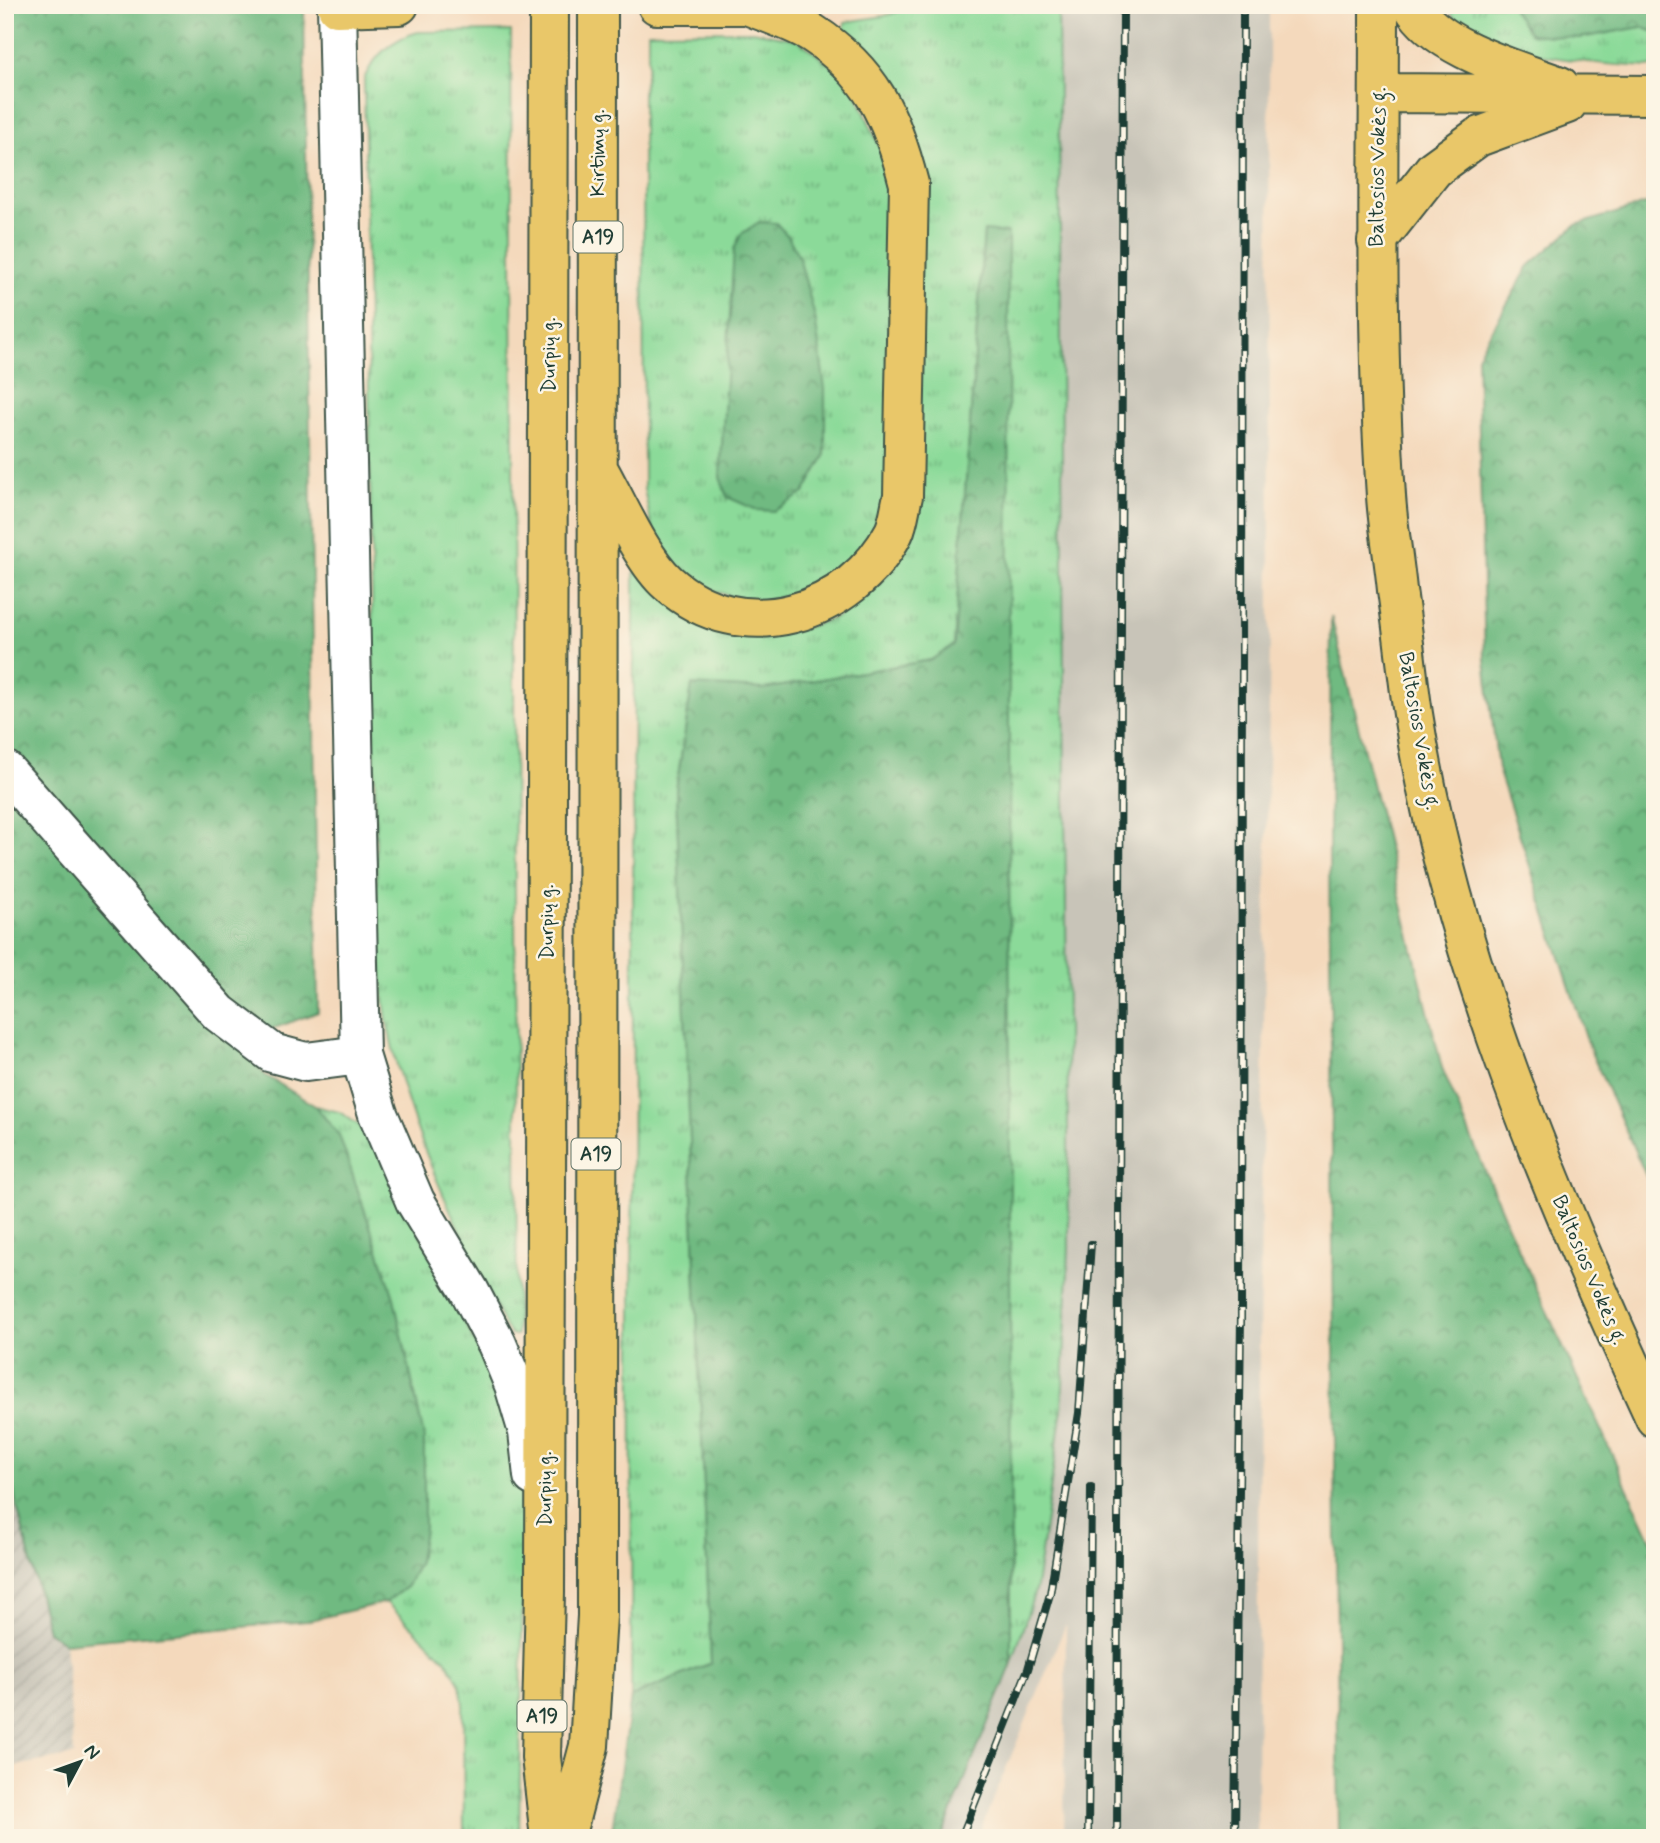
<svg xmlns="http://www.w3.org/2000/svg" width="1660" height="1843" font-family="Mynerve,sans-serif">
<defs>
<pattern id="industrial-furrows" width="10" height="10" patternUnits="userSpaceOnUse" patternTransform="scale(1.75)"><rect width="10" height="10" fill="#c8c4b8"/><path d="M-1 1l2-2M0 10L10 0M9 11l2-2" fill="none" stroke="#aba99f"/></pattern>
<pattern id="grass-tufts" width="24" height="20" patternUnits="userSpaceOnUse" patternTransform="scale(1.75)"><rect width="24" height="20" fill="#8bda99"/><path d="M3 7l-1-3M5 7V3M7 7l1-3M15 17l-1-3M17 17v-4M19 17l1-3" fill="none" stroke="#71b27e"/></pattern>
<pattern id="forest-crowns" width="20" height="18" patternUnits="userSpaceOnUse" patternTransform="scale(1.75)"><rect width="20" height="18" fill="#70ba81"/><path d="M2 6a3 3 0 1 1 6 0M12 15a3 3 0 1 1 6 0" fill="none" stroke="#5b986a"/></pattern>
</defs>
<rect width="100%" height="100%" fill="#fcf5e5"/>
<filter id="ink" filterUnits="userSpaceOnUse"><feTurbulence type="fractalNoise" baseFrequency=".0143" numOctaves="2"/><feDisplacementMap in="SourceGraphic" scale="14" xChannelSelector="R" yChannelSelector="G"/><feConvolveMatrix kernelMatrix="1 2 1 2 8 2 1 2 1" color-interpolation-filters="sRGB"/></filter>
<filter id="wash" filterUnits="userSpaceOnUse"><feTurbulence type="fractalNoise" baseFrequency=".00686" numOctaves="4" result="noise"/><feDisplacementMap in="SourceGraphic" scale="28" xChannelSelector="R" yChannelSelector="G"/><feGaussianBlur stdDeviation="1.57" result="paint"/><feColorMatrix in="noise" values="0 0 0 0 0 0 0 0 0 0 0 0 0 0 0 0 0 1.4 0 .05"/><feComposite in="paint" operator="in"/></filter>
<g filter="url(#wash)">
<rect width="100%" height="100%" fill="#f4d9bc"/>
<path fill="url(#industrial-furrows)" d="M5 1458 48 1631 65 1643 74 1755 5 1768Z"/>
<path fill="#c8c4b8" d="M1058 5H1269L1270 640 1259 1343 1257 1838H1064L1066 1624 977 1838H941L1011 1666 1036 1587 1062 1409 1069 1247Z"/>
<path fill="url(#grass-tufts)" stroke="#558c66" stroke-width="2" d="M919 5H1058L1069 1247 1062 1409 1036 1587 1011 1666 1008 919 984 231 954 645 931 660 764 689 692 686 676 790 711 1663 631 1697 634 573 638 571 804 628 835 618 869 595 895 566 913 534 922 166C919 150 917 133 912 117 901 82 871 55 844 33L845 22 884 16Z
M1448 5H1510L1531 34 1580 38 1641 27 1655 32V67C1606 66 1514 56 1471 34 1462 30 1451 15 1448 5Z
M511 31 517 1335H511L505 1327C460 1232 412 1139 390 1036 381 998 381 948 377 908L364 79C375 54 392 39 418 32Z
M753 31 798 40 851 81 889 169 890 476 874 539 825 586 753 604 692 583 667 554 652 528 644 489 643 91 648 65V32Z
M315 1106 339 1112 368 1131 489 1370 517 1454 522 1504 523 1569 519 1838H464L463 1704 460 1684 446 1660 386 1602 407 1586 424 1437 393 1294 339 1135Z"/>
<path fill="url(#forest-crowns)" stroke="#487c5a" stroke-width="2" d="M5 5H304L318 1012 269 1030 247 1055 265 1075 315 1106 339 1135 393 1294 424 1437V1529L419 1562 407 1586 386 1602 307 1621 65 1643 48 1631 5 1458Z
M1510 5H1655V32L1641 27 1580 38 1530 34Z
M1655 201V1196L1591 1052 1498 769 1485 660 1477 356 1529 266 1576 225Z
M759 222 776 223 788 236 799 257 815 317 825 389V456L804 493 774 511 757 510 727 497 720 477 734 249 741 234Z
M984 231 1008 233 1011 1666 941 1838H611L631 1697 711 1663 676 790 692 685 764 689 931 660 954 645Z
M1331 616 1442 1068 1508 1226 1655 1549V1838H1339L1329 852Z"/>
</g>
<g filter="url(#ink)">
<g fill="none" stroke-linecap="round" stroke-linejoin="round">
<g stroke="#3f5448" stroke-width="42">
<path id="minor" d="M337 5 360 1055 378 1114 415 1201 469 1290 497 1344 514 1385 528 1432 533 1476
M5 770 219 1013 272 1053 306 1062 360 1055"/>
</g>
<g stroke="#3f5448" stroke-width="42">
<path id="major" d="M1379 5C1379 169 1375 332 1386 496 1388 527 1394 559 1397 590 1403 631 1407 673 1413 714 1451 959 1552 1194 1655 1418
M1412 5C1437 49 1515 69 1560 86
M1379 93 1655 95
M1377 241 1434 169 1478 137 1567 104"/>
</g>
<g stroke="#3f5448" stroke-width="42">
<path id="highway" d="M549 5 545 1593 541 1757 550 1838
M657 5H767
M337 7 399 5
M599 470C617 502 642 560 668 583 742 649 851 615 894 532 899 521 900 507 903 496L909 184C892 117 872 72 812 33 794 22 772 15 752 7
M565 1838 589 1746 597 1616 598 5"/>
</g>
<use href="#minor" stroke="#fff" stroke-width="38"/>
<use href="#major" stroke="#e9c769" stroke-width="38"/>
<use href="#highway" stroke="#e9c769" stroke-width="38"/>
<g stroke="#1f3d34" stroke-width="8">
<path id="rail" d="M961 1838 1028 1669 1050 1594 1079 1413 1091 1244
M1088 1838 1091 1487
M1117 1838 1123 5
M1235 1838 1241 1316 1243 5"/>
</g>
<use href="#rail" stroke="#fcf5e5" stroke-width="5" stroke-dasharray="16" stroke-linecap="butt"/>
</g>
</g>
<g text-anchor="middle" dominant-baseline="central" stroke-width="5" stroke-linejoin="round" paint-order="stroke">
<g fill="#fcf5e5" stroke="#617469" stroke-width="2">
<rect x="573.5" y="221.5" width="49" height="31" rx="5"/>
<rect x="571.5" y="1138.5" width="49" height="31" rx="5"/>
<rect x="517.5" y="1700.5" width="49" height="31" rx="5"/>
</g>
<g font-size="19" font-weight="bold" fill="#1f3d34">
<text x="598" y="237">A19</text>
<text x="596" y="1154">A19</text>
<text x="542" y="1716">A19</text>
</g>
<g font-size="21" fill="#1f3d34" stroke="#fcf5e5">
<text transform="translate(598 153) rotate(-90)">Kirtimų g.</text>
<text transform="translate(1378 167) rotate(-89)">Baltosios Vokės g.</text>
<text transform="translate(549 355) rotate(-90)">Durpių g.</text>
<text transform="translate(1419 731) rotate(80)">Baltosios Vokės g.</text>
<text transform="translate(547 922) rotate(-90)">Durpių g.</text>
<text transform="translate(1589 1270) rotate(67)">Baltosios Vokės g.</text>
<text transform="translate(545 1489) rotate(-90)">Durpių g.</text>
</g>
</g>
<rect width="1660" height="1843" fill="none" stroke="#fcf5e5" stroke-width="28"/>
<g transform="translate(80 1762) rotate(49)" stroke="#fcf5e5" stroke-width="5" paint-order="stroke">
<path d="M0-5L12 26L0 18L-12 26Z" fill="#1f3d34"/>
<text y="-10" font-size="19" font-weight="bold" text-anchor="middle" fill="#1f3d34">N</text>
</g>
</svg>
